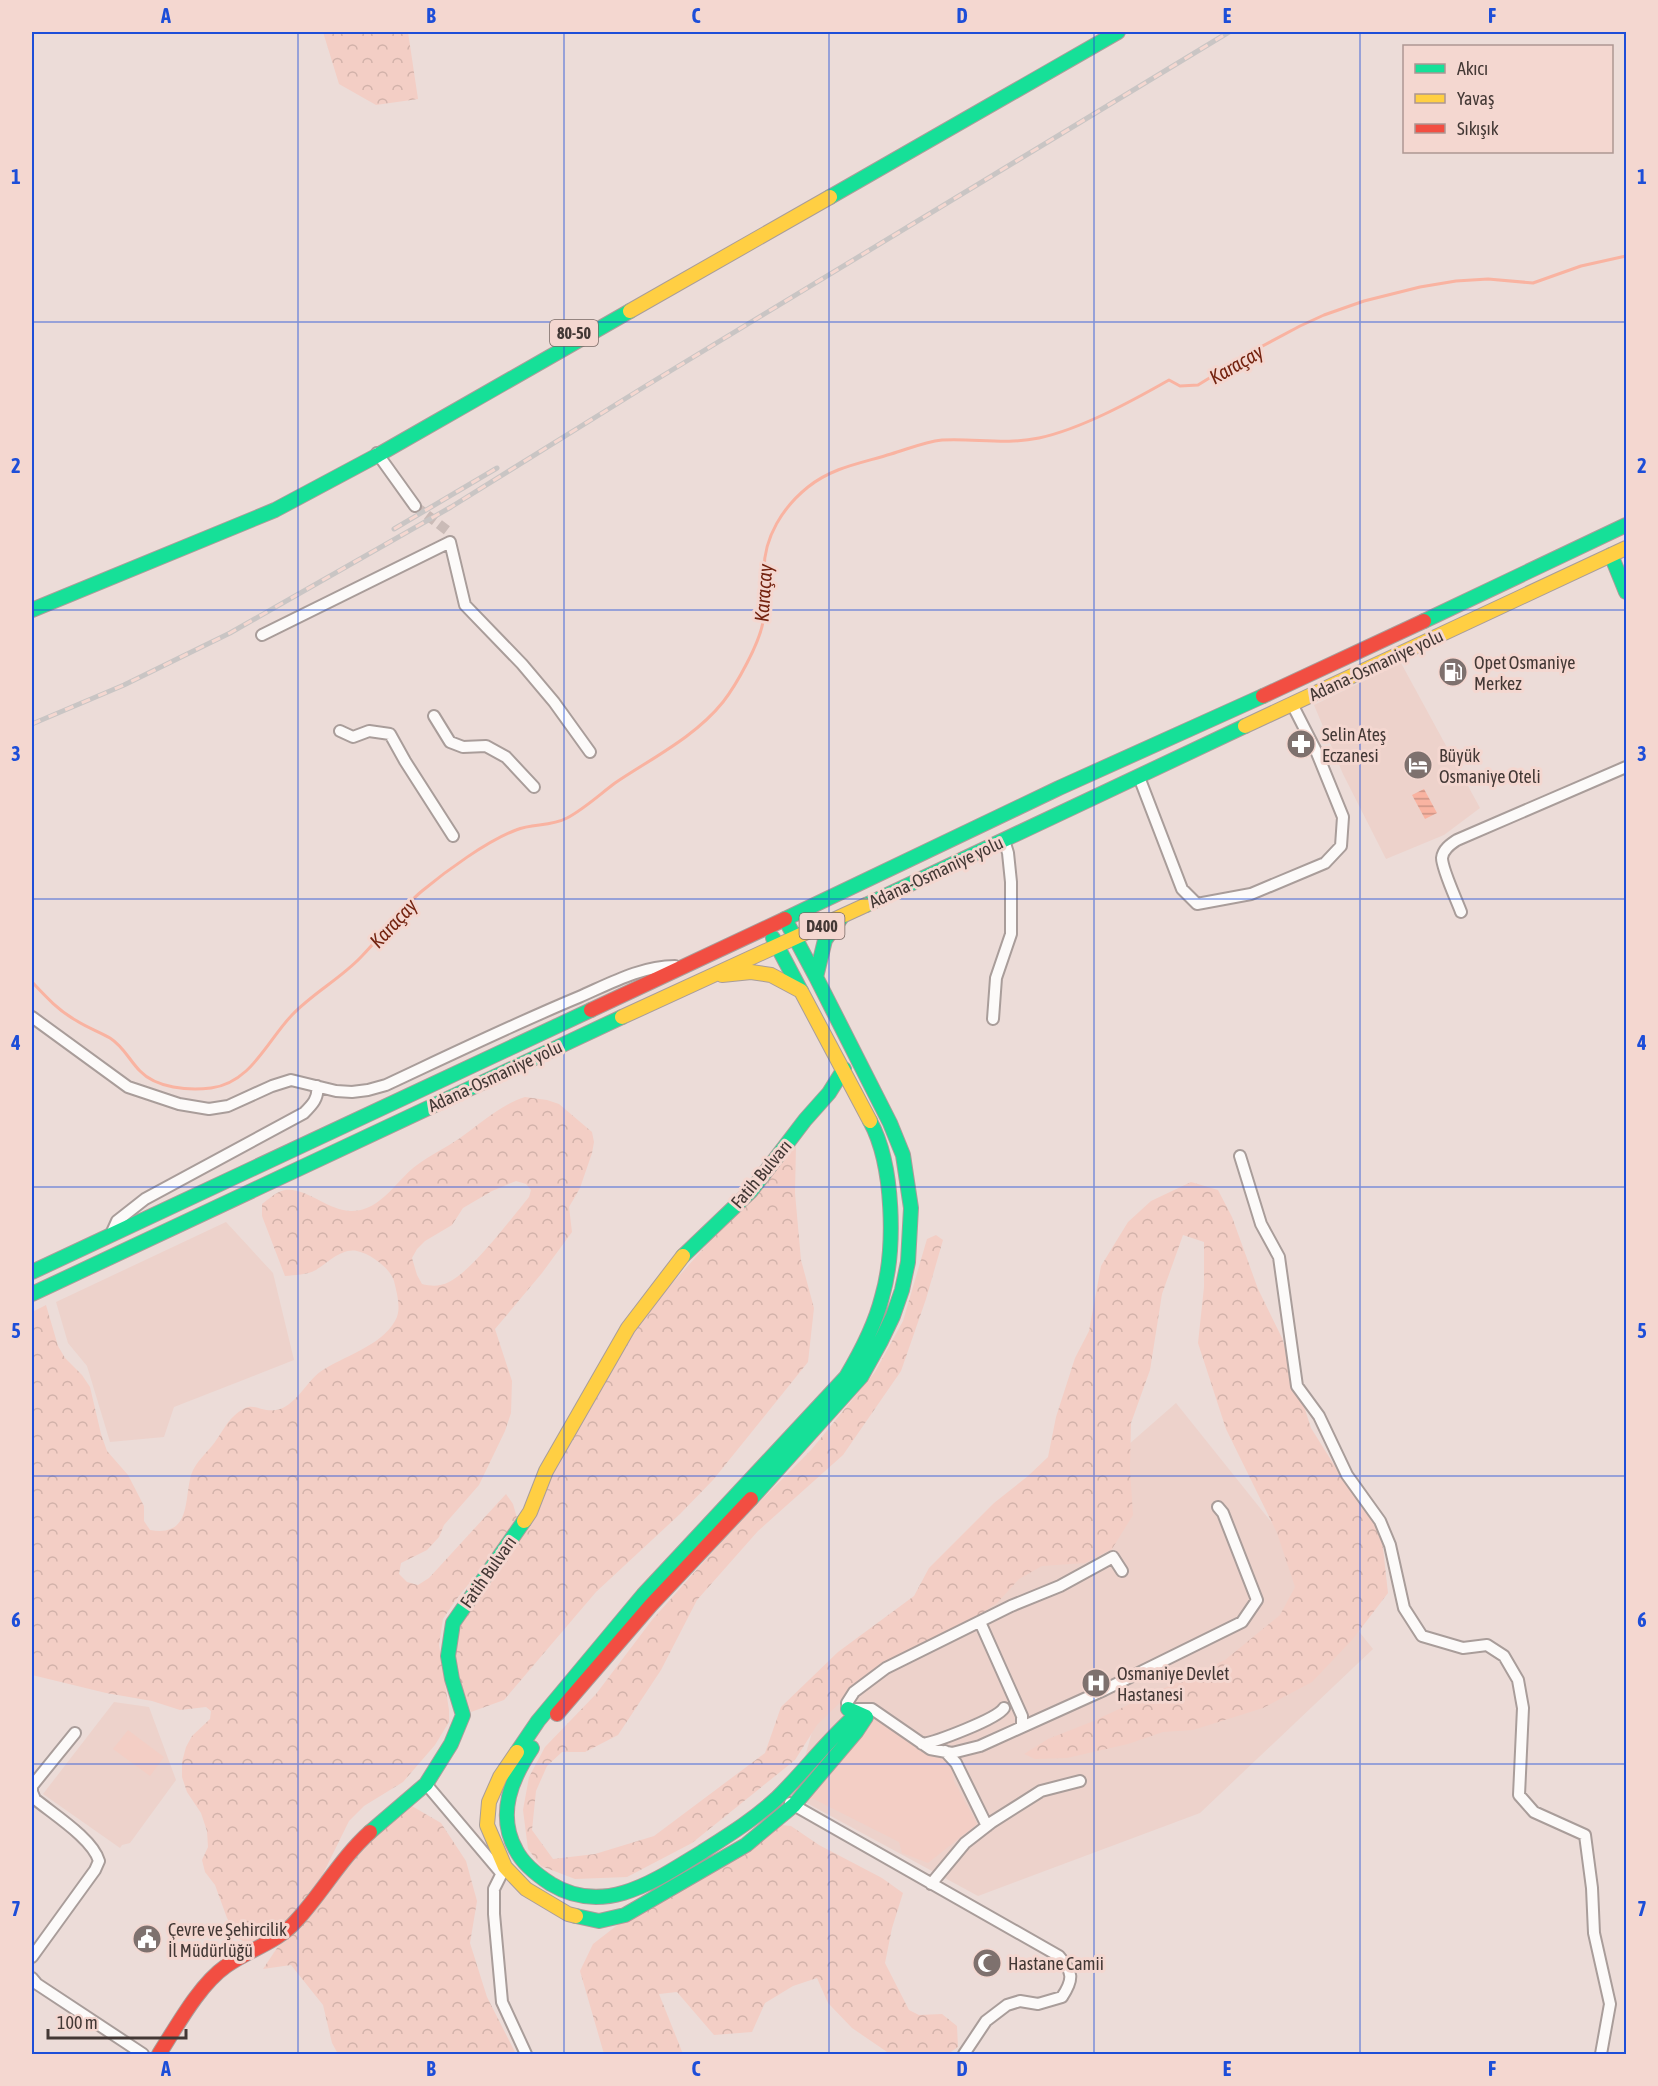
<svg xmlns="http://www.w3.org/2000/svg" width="1658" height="2086" font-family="'Asap Condensed',sans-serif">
<defs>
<pattern id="forest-crowns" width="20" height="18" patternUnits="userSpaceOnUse" patternTransform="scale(1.5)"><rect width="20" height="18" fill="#f3cec5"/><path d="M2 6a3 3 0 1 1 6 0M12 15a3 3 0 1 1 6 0" fill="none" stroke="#d2b2aa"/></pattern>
<pattern id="water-rules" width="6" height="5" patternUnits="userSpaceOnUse" patternTransform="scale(1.5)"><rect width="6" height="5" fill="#f9b3a1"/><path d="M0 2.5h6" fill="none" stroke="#cb9384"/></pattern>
</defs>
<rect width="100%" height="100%" fill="#ecdcd8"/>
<path fill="#edd2cb" d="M1401 663 1480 808 1444 835 1386 859 1343 774 1314 705Z
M226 1222 273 1273 294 1360 174 1407 164 1437 110 1442 87 1366 68 1343 56 1302Z
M1176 1403 1373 1649 1200 1813 978 1896 794 1796 816 1718Z
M114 1702 149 1707 176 1780 130 1843 122 1845 120 1848 43 1794Z"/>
<path fill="#f3cec5" d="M864 1714 883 1724 934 1757 945 1759 951 1766 954 1781 977 1824 928 1863 902 1853 899 1842 798 1791 801 1782 854 1721Z
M128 1730 164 1757 150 1776 113 1749Z"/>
<path fill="url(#forest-crowns)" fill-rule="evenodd" d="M323 32H408L418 99 376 105 339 84Z
M525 1097 547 1100 559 1104 592 1132 594 1142 592 1153 580 1188 569 1207 572 1232 542 1273 495 1329 512 1381 511 1413 505 1431 479 1485 444 1525 439 1537 427 1550 401 1563 399 1574 407 1582 418 1585 429 1578 506 1494 513 1504 517 1518 506 1538 455 1601 443 1619 439 1645 449 1710V1722L435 1745 403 1782 364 1806 349 1821 318 1884 303 1904 285 1922 258 1940 247 1943 239 1939 227 1918 215 1885 205 1872 202 1860 208 1847 207 1831 201 1813 187 1792 182 1777V1762L186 1747 192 1736 210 1719 211 1711 206 1707 180 1710 152 1701 106 1693 32 1675V1312L46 1305 58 1346 65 1358 82 1375 90 1387 101 1434 107 1451 128 1475 144 1506V1521L150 1530C191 1537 184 1501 191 1475 196 1461 207 1453 215 1442 221 1434 226 1423 234 1416 253 1398 256 1412 276 1410 295 1407 306 1382 320 1372 343 1356 380 1347 395 1321 402 1310 397 1294 394 1281 390 1268 371 1254 357 1251 341 1248 328 1263 316 1270 306 1275 296 1275 285 1276L262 1216V1204C269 1199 277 1191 285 1190 311 1187 333 1219 364 1209 386 1202 399 1178 417 1165 430 1155 446 1148 460 1138 481 1123 500 1105 525 1097ZM516 1181 526 1184 531 1190 529 1197C510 1220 473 1270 449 1282 439 1287 431 1286 422 1284L417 1275 412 1258 417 1249 425 1241 452 1225 463 1208 492 1191Z
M796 1146 795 1193 801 1260 814 1308 808 1362 713 1480 680 1514 596 1592 504 1700 471 1712 456 1669 451 1633 571 1431 649 1309Z
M1191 1182 1218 1190 1232 1217 1258 1289 1282 1338 1311 1428 1346 1484 1381 1530 1388 1593 1352 1640 1312 1682 1263 1708 1193 1730 1163 1732 1128 1744 1067 1758 1035 1759 1024 1754 1048 1739 1091 1722 1225 1660 1280 1615 1295 1587 1277 1533 1226 1429 1198 1343 1204 1287V1242L1183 1235 1162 1294 1150 1370 1131 1423 1130 1469 1133 1515 1112 1549 1085 1563 1042 1566 1019 1579 998 1602 948 1637 915 1646 851 1692 817 1725 795 1760 692 1843 627 1877 575 1879 541 1866 528 1849 523 1810 529 1777 545 1747 596 1694 652 1620 731 1531 811 1450 875 1372 903 1321 927 1239 936 1235 943 1240 926 1299 901 1371 843 1455 758 1531 697 1600 661 1670 618 1735 585 1752H562L547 1766 536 1791 532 1830 553 1859 595 1854 654 1836 765 1753 781 1707 838 1652 914 1596 929 1568 994 1503 1028 1476 1048 1457 1056 1417 1075 1358 1089 1331 1101 1266 1128 1222 1151 1201Z
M405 1802 441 1823 466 1861 477 1901 470 1943 487 1997 516 2054H338L332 2043 323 2005 291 1965 263 1969 277 1948 303 1921 341 1871Z
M772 1824 791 1826 819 1845 882 1878 903 1893 892 1928 885 1963 909 2010 919 2015 942 2014 957 2026 958 2047 948 2054H890L852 2028 828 2003 817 1978 793 1986 765 2003 752 2032 714 2035 677 1992 659 1994 683 2054H604L580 1971 593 1944 620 1923Z"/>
<path fill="url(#water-rules)" d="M1424 789 1437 813 1425 819 1412 795Z"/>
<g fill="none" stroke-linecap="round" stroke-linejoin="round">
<path stroke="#f9b3a1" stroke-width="3" d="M32 982C46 997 59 1011 77 1021 88 1028 100 1032 110 1038 124 1047 129 1060 140 1071 156 1088 189 1091 211 1088 251 1083 267 1041 292 1015 313 993 340 979 361 957 382 936 399 910 422 891 446 871 487 841 516 830 533 823 550 827 567 818 584 809 599 795 615 783 652 758 695 737 723 702 737 684 759 644 763 622 767 605 764 588 764 570 764 537 783 507 808 487 833 467 862 463 891 454 908 449 924 442 942 440 974 438 1006 445 1039 438 1081 429 1132 401 1169 380L1180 386 1198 385 1255 350 1300 326 1324 315 1364 301 1420 287 1456 281 1488 279 1533 283 1581 266 1626 256"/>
<path stroke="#cabbb7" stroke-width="10" stroke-dasharray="10 5" stroke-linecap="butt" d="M415 506 448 531"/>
<g stroke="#a99d9a" stroke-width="14">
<path id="street" d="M377 453 415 506
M262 635 450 542 465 605 522 664 554 702 590 752
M434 716 450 742 463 747 486 746 506 757 534 787
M340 731 353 737 369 731 390 734 405 761 453 836
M1139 777 1182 889 1197 904 1251 894 1325 863 1341 846 1343 817 1317 753 1292 704
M1461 912C1457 901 1442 869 1442 858 1443 849 1451 844 1457 840L1626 767
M32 1017 128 1087 179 1104 209 1109 228 1106 272 1086 291 1080 336 1091 352 1092 368 1090 386 1085C450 1055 514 1024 579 997 609 984 641 966 675 966
M993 1019 996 978 1011 934V882L1008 853 1004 840
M1240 1156 1261 1224 1279 1257 1297 1386 1319 1416 1347 1475 1380 1521 1390 1545 1404 1608 1422 1636 1463 1648 1487 1645 1504 1656 1518 1680 1523 1708 1519 1795 1534 1812 1585 1835 1592 1888 1594 1933 1610 2004 1601 2054
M112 1232 117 1221 145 1199 304 1113C312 1105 319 1098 317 1086
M1122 1571 1113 1557 1060 1586 1011 1606 886 1668 854 1692 847 1703 848 1709H872L930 1749 952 1753 980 1746 1104 1690 1242 1622 1257 1600 1223 1513 1218 1507
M980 1622 1022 1716V1727
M922 1744C936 1742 997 1719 1004 1708
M945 1751 956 1763 987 1826
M426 1784 502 1874
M790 1803 1059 1956C1073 1972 1074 1979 1062 1997L1038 2004 1020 2001 1007 2005 986 2021 964 2054
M505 1867 494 1889V1914L502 2002 526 2054
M931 1884 965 1843 992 1822 1041 1791 1080 1781
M32 1957 95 1870 99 1861C93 1839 53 1814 35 1799L32 1792V1786L75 1733
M32 1978 37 1984 143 2054"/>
</g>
<g stroke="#a99d9a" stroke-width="16">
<path id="fast" d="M830 197 1118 32
M1611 555 1626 592
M32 610 275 510 378 455 630 311
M1424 621 1626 525
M866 905 1245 726
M785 919 816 977
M785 919 1059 788 1263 696
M773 938 801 991
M683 1256 751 1191 805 1120 829 1093 844 1069
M32 1272 591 1010
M32 1294 622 1017
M751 1499 861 1377 881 1341 893 1316 902 1290 908 1262 911 1208 903 1155 890 1123 816 977 825 940 841 918
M532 1748C512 1778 496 1814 516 1850 523 1864 537 1875 551 1884 605 1917 656 1880 702 1852 727 1836 753 1820 776 1799 804 1772 827 1740 857 1714L851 1711
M517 1752 538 1721 643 1595 846 1377C861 1352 875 1325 882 1297 896 1249 894 1165 870 1121
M370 1832 426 1784 451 1744 463 1715 452 1679 448 1656 453 1623 524 1521
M576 1916 599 1921 625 1915 746 1845 794 1805 856 1732 866 1717 848 1709"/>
</g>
<g stroke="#a99d9a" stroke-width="16">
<path id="slow" d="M630 311 830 197
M1245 726 1626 548
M722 975 751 972 771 975 801 991 870 1121
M622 1017 866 905
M524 1521 530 1512 546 1471 628 1328 683 1256
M517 1752 500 1777 489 1802 487 1825 505 1867 526 1889 568 1914 576 1916"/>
</g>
<g stroke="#a99d9a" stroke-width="16">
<path id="jam" d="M1263 696 1424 621
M591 1010 785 919
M557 1714 651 1605 751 1499
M159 2054C177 2026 199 1985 226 1966 248 1950 278 1942 296 1921 322 1893 341 1858 370 1832"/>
</g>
<use href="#street" stroke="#fcfaf9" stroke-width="10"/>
<use href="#fast" stroke="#16e098" stroke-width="14"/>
<use href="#slow" stroke="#ffcf43" stroke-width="14"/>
<use href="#jam" stroke="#f24e42" stroke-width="14"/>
<g stroke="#c9c5c4" stroke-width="5">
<path id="rail" d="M394 529 497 468
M32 724 124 685 230 633 451 507 644 387 1229 32"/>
</g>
<use href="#rail" stroke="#f4d7d0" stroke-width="3" stroke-dasharray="9" stroke-linecap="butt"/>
</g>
<path fill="none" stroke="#1d4ed8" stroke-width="1.5" stroke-opacity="0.55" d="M298 32V2054M564 32V2054M829 32V2054M1094 32V2054M1360 32V2054M32 322H1626M32 610H1626M32 899H1626M32 1187H1626M32 1476H1626M32 1764H1626"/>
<defs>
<g id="fuel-disc" transform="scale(1.5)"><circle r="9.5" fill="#7e716e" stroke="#f4d7d0"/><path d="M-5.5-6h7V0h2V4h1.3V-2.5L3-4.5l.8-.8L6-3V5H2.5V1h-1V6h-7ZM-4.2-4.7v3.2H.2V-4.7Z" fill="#fff"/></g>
<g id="pharmacy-disc" transform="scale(1.5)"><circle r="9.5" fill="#7e716e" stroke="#f4d7d0"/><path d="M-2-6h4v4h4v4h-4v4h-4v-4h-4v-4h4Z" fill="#fff"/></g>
<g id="hotel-disc" transform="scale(1.5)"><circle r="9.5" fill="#7e716e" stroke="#f4d7d0"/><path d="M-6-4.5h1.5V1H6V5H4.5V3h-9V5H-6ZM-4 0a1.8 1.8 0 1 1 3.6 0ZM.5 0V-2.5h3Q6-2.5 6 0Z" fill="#fff"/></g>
<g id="hospital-disc" transform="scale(1.5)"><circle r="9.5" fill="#7e716e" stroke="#f4d7d0"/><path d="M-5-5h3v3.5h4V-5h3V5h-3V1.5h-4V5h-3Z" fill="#fff"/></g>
<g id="civic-disc" transform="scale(1.5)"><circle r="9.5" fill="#7e716e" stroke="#f4d7d0"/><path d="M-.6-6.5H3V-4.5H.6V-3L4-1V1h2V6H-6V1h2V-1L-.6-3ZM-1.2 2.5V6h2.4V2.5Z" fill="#fff"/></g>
<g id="mosque-disc" transform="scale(1.5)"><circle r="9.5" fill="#7e716e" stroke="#f4d7d0"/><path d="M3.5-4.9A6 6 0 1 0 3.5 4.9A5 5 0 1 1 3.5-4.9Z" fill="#fff"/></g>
</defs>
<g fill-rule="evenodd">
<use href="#fuel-disc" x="1453" y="672"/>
<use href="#pharmacy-disc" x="1301" y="744"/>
<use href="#hotel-disc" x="1418" y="765"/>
<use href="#hospital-disc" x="1096" y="1683"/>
<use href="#civic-disc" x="147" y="1939"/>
<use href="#mosque-disc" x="987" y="1963"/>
</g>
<g text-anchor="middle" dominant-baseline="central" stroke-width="6" stroke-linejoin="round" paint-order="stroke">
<g fill="#f4d7d0" stroke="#786864" stroke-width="1.5">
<rect x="550" y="320" width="48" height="26" rx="4.5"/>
<rect x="799.5" y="913" width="45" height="26" rx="4.5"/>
</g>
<g font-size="16" font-weight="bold" fill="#433835">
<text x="574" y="333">80-50</text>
<text x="822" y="926">D400</text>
</g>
<g font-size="18" fill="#433835" stroke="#f4d7d0" text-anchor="start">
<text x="1474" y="662">Opet Osmaniye<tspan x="1474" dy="21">Merkez</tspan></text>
<text x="1322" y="734">Selin Ateş<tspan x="1322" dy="21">Eczanesi</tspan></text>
<text x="1439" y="755">Büyük<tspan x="1439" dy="21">Osmaniye Oteli</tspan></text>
<text x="1117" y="1673">Osmaniye Devlet<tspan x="1117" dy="21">Hastanesi</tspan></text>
<text x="168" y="1929">Çevre ve Şehircilik<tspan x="168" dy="21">İl Müdürlüğü</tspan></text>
<text x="1008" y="1963">Hastane Camii</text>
</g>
<g font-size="18" fill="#433835" stroke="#f4d7d0">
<text transform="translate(1376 665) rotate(-25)">Adana-Osmaniye yolu</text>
<text transform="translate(936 872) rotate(-25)">Adana-Osmaniye yolu</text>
<text transform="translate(495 1076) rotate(-25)">Adana-Osmaniye yolu</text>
<text transform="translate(761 1174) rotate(-50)">Fatih Bulvarı</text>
<text transform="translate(488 1572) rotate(-55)">Fatih Bulvarı</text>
</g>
<g font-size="20" font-style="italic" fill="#742310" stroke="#f4d7d0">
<text transform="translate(1236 364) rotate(-30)">Karaçay</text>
<text transform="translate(763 593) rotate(-86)">Karaçay</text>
<text transform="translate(393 923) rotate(-47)">Karaçay</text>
</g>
</g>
<rect width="1658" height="2086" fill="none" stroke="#f4d7d0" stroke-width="66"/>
<rect x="1403" y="45" width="210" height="108" fill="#f4d7d0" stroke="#ad9792" stroke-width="1.5"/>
<rect x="1415" y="64" width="30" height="9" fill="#16e098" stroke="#ad9792" stroke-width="1.5"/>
<text x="1457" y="75" font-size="18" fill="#433835">Akıcı</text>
<rect x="1415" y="94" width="30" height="9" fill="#ffcf43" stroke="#ad9792" stroke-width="1.5"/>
<text x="1457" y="105" font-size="18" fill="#433835">Yavaş</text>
<rect x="1415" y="124" width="30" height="9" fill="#f24e42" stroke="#ad9792" stroke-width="1.5"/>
<text x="1457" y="135" font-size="18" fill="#433835">Sıkışık</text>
<path d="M48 2029v9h138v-9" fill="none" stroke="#433835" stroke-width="3"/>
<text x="57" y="2029" font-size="18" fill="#433835" stroke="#f4d7d0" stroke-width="4.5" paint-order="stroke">100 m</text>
<rect x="33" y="33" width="1592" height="2020" fill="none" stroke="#1d4ed8" stroke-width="2"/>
<g font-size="20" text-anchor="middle" font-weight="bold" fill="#1d4ed8">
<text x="166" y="23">A</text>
<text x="431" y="23">B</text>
<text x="696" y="23">C</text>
<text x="962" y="23">D</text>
<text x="1227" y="23">E</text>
<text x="1492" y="23">F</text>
<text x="16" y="184">1</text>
<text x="1642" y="184">1</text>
<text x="16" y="473">2</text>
<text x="1642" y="473">2</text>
<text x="16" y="761">3</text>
<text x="1642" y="761">3</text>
<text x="16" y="1050">4</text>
<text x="1642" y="1050">4</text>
<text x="16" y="1338">5</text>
<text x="1642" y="1338">5</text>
<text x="16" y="1627">6</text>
<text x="1642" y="1627">6</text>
<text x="16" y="1916">7</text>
<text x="1642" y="1916">7</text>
<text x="166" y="2076">A</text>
<text x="431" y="2076">B</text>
<text x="696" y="2076">C</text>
<text x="962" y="2076">D</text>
<text x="1227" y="2076">E</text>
<text x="1492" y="2076">F</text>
</g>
</svg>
